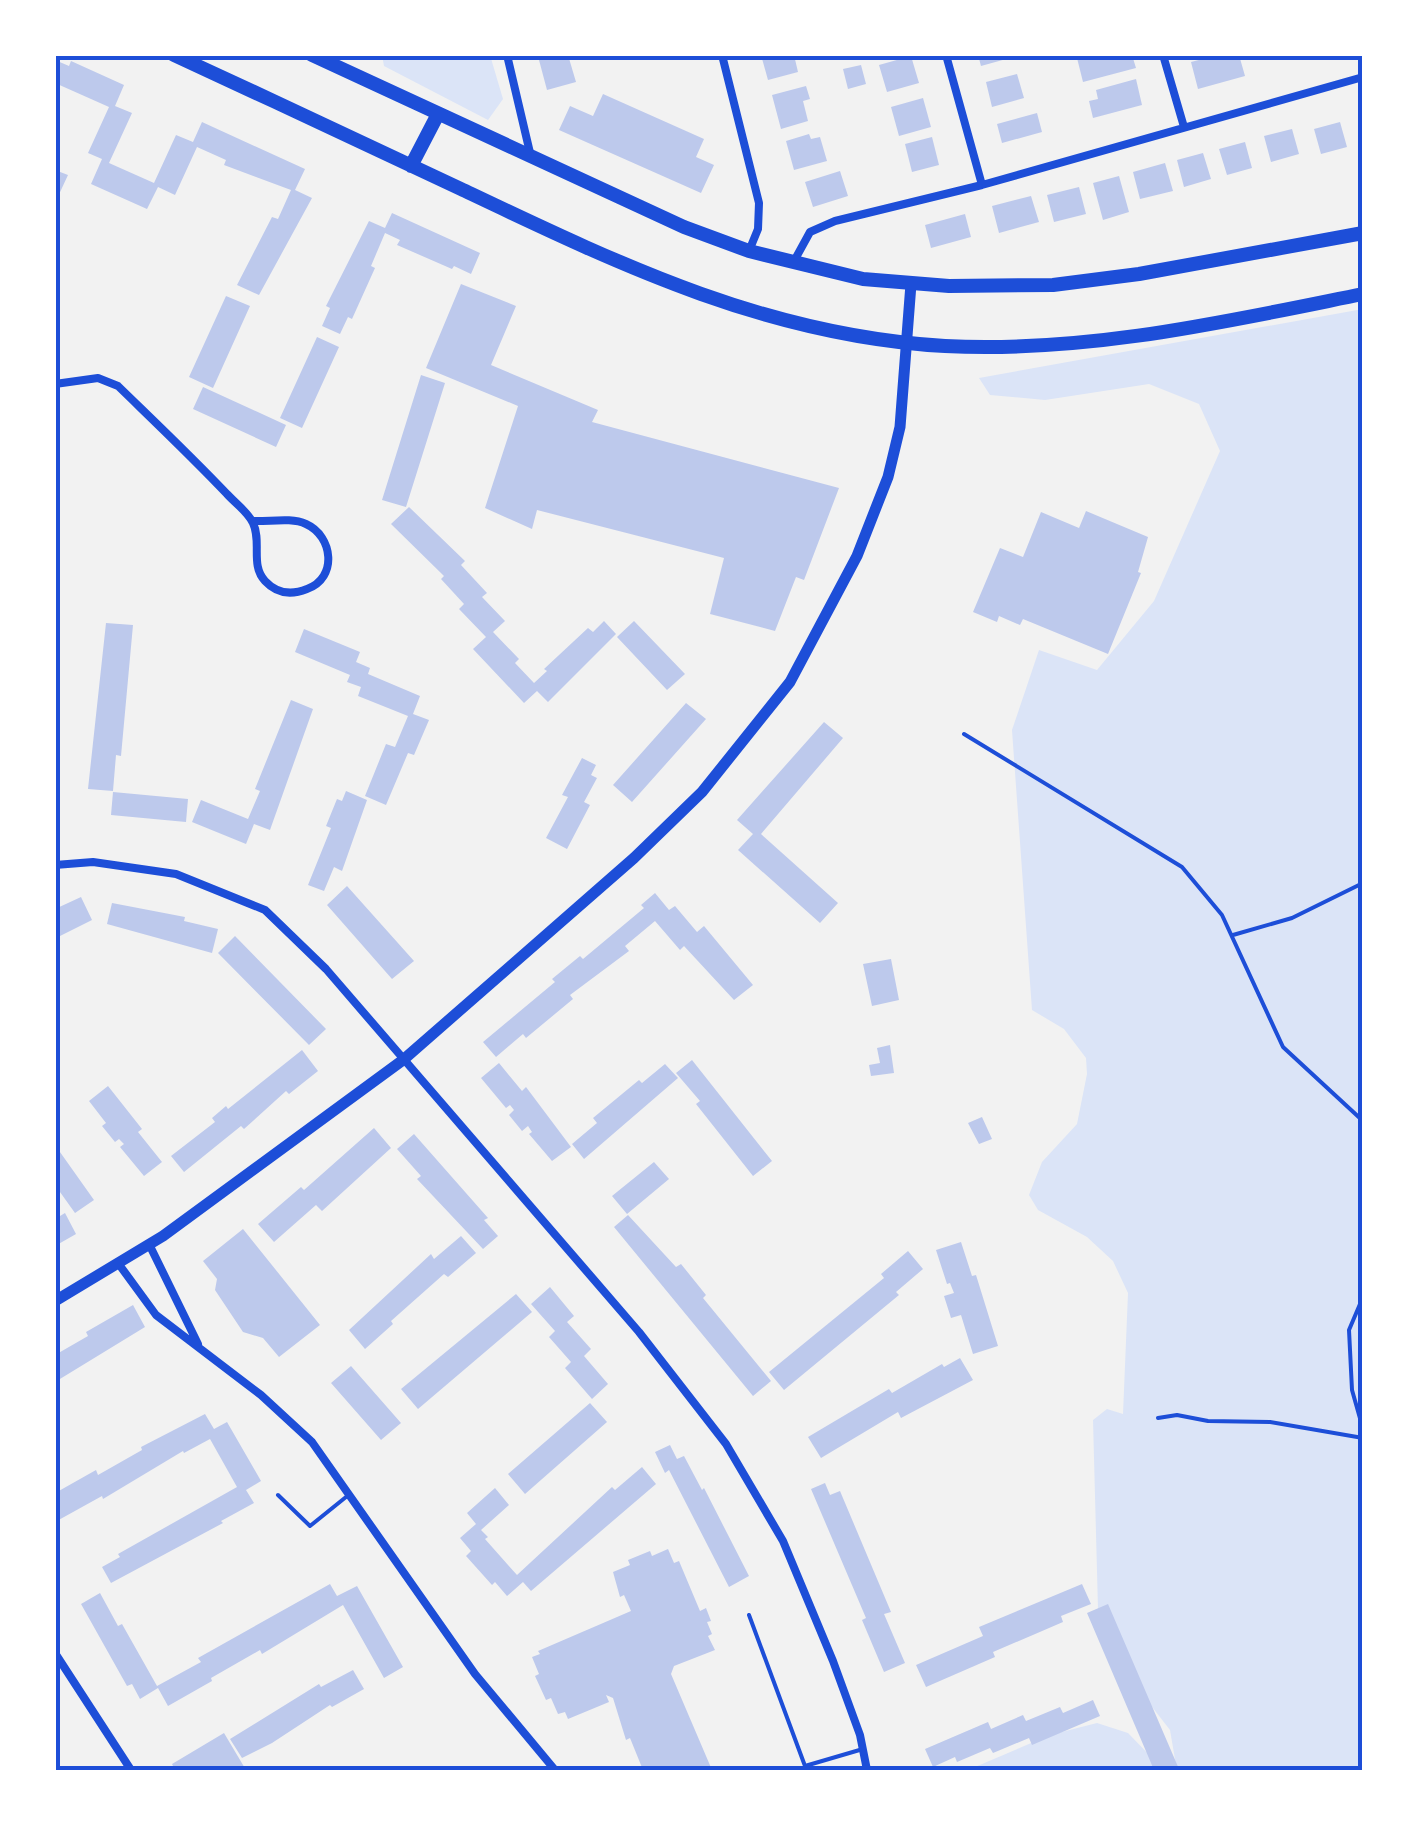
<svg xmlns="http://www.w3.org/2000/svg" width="1418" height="1825" font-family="Helvetica,sans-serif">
<rect width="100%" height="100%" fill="#f2f2f2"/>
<path fill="#dbe4f7" d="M382 55H490L503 99 488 120 384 66Z
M1363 309V1770H968L1050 1735 1097 1723 1128 1733 1160 1766 1176 1765 1170 1730 1114 1658 1098 1609 1093 1420 1107 1409 1123 1414 1128 1293 1113 1261 1087 1237 1038 1210 1029 1195 1042 1162 1077 1124 1087 1074 1086 1058 1064 1029 1032 1010 1012 730 1039 650 1097 670 1154 601 1220 451 1199 404 1149 384 1045 400 990 395 979 378Z"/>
<path fill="#bdc9ec" d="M556 55H568L576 82 547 90 539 60Z
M761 55H794L798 72 768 80Z
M978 55H1017V56L981 66Z
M1087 55H1132L1136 68 1083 82 1077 58Z
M1218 55H1239L1245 76 1198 89 1191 62Z
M911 56 919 83 887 92 879 65Z
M55 60 69 66 71 61 124 85 115 106 132 113 109 163 154 183 176 135 193 142 202 122 305 169 295 190 312 198 259 295 237 285 272 217 278 219 291 190 224 165 226 160 197 147 175 195 158 187 147 209 91 184 102 159 88 153 109 107 55 83Z
M861 65 866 84 848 89 843 69Z
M1017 74 1024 98 992 107 986 82Z
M1136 79 1142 105 1093 118 1089 101 1098 99 1096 90Z
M806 86 810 99 803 101 808 121 781 129 772 95Z
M603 94 704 139 696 157 714 165 701 193 559 130 570 106 593 116Z
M923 98 931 127 899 136 891 107Z
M1037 113 1042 132 1002 143 997 124Z
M1340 122 1347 147 1321 154 1314 129Z
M1292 129 1299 154 1271 162 1264 136Z
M809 134 811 139 820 137 827 161 794 170 786 141Z
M932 137 939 165 912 172 905 144Z
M1245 142 1252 168 1227 175 1219 149Z
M1203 153 1211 179 1184 187 1177 160Z
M1165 163 1173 191 1140 199 1133 172Z
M55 170 68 175 55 203Z
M840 171 848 196 813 207 805 182Z
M1119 176 1129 212 1103 220 1093 183Z
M1079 187 1086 214 1054 222 1047 195Z
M1031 196 1039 222 999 233 992 206Z
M392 213 480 253 471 274 454 266 452 269 397 245 400 240 385 233 371 266 375 268 352 319 348 317 340 334 322 326 330 308 326 306 369 221 385 228Z
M965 214 971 237 931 248 925 225Z
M461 284 516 306 491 365 598 410 592 422 839 488 804 580 796 577 775 631 710 614 724 558 537 510 532 529 485 508 518 406 426 368Z
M226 296 250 306 213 388 189 377Z
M317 337 339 347 302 428 280 418Z
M421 375 445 383 406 507 382 500Z
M203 387 286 425 276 447 193 409Z
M409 507 465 561 461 565 487 593 482 597 505 621 493 632 519 659 515 663 534 683 547 671 544 669 588 628 593 632 604 621 616 634 548 702 537 691 524 703 473 649 486 637 459 609 464 604 441 579 444 576 391 524Z
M1086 511 1148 537 1138 572 1141 573 1108 654 1023 619 1020 625 999 616 997 622 973 612 1000 548 1023 557 1041 512 1079 528Z
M634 621 685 674 667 690 617 637Z
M106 623 133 625 121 756 116 755 113 791 88 789Z
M304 629 360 652 356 662 370 668 368 674 420 696 413 714 429 720 414 755 408 753 386 805 365 796 386 744 395 747 408 716 358 696 361 687 347 682 350 675 295 652Z
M291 700 313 709 270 830 254 824 246 844 192 822 201 800 248 819 260 791 255 789Z
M686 703 706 719 632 802 613 785Z
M824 722 843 738 761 834 838 903 820 923 738 850 753 834 737 820Z
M582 758 596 765 591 775 597 778 584 802 590 805 567 849 546 838 568 797 562 795Z
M346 791 367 800 342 871 334 867 324 891 308 885 331 828 326 826 337 799 342 801Z
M113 792 188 799 186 822 111 815Z
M347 886 414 961 392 979 327 905Z
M655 893 669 910 675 906 697 932 704 926 753 985 734 1000 684 946 680 950 655 921 625 946 629 951 570 995 573 999 526 1038 523 1034 496 1057 483 1042 555 982 552 979 580 956 583 959 644 908 641 905Z
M81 897 92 920 58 937 55 909Z
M112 903 185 917 184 921 218 929 212 953 107 924Z
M235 936 326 1029 309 1045 218 953Z
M891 959 899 1000 872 1006 863 964Z
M890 1045 894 1073 871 1076 869 1065 880 1063 877 1048Z
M302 1050 318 1071 289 1094 286 1091 244 1129 241 1126 184 1172 171 1156 215 1122 212 1118 226 1106 228 1109Z
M692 1060 772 1161 753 1176 696 1104 700 1101 676 1073Z
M499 1063 522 1091 526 1087 571 1147 552 1161 529 1134 532 1132 528 1126 522 1131 509 1115 514 1110 510 1105 506 1108 481 1078Z
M665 1064 678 1078 584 1159 572 1144 597 1123 593 1118 639 1080 642 1083Z
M108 1086 142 1129 138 1132 162 1162 144 1176 120 1147 124 1144 119 1139 115 1142 102 1126 106 1123 89 1101Z
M982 1117 992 1139 979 1144 968 1123Z
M374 1128 391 1148 322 1211 316 1205 274 1242 258 1224 301 1187 304 1190Z
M414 1134 488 1218 484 1220 498 1236 483 1249 417 1179 421 1176 397 1149Z
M55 1145 94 1200 75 1213 55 1185Z
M654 1162 669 1179 627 1214 612 1196Z
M65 1213 76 1234 55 1246V1219Z
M628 1215 676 1267 681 1264 706 1295 703 1298 771 1381 753 1396 614 1227Z
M243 1229 320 1325 279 1357 263 1338 243 1332 215 1290 217 1279 203 1261Z
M461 1236 476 1253 448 1277 444 1274 391 1321 393 1324 365 1349 349 1330 431 1254 434 1259Z
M961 1242 972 1276 976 1275 998 1346 973 1354 961 1315 951 1318 944 1296 954 1293 950 1283 947 1284 936 1250Z
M908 1251 923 1269 896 1292 899 1295 784 1390 769 1372 884 1278 881 1274Z
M550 1287 574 1316 567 1322 591 1349 584 1356 608 1384 592 1399 565 1368 571 1362 549 1337 555 1331 531 1304Z
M516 1294 532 1312 418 1409 401 1389Z
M133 1305 145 1327 55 1382V1355L88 1336 86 1332Z
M960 1358 973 1380 901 1418 898 1412 821 1458 808 1437 889 1389 892 1393 942 1364 944 1367Z
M351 1366 401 1423 381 1440 331 1383Z
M590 1403 607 1422 525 1494 508 1474Z
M205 1414 214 1429 227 1422 261 1481 246 1490 254 1503 221 1521 223 1523 111 1583 102 1567 120 1557 118 1554 237 1487 210 1439 184 1453 183 1451 103 1499 102 1496 55 1522V1500L60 1497 57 1492 96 1470 98 1475 142 1450 141 1447Z
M670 1445 677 1459 684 1456 702 1490 704 1488 749 1576 729 1587 669 1470 665 1473 655 1452Z
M642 1467 656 1484 531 1591 523 1582 507 1596 495 1582 492 1585 466 1556 471 1551 460 1538 476 1524 467 1513 495 1488 509 1505 481 1530 488 1537 485 1539 517 1575 612 1487 615 1490Z
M825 1483 830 1495 840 1491 891 1612 884 1614 905 1663 884 1672 862 1620 866 1618 811 1489Z
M668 1549 674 1563 679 1561 700 1611 706 1608 711 1621 707 1622 712 1634 708 1636 715 1650 674 1666 671 1674 712 1770H643L630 1738 626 1740 613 1698 606 1695 609 1702 568 1719 565 1712 558 1714 551 1698 546 1700 535 1676 539 1674 532 1657 540 1654 538 1651 631 1611 624 1595 620 1597 613 1572 630 1565 628 1560 650 1551 652 1556Z
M330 1584 337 1596 357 1586 403 1667 384 1678 343 1605 262 1654 260 1650 211 1678 212 1681 168 1706 158 1688 140 1699 132 1684 127 1686 81 1604 100 1593 118 1626 122 1624 157 1686 201 1662 198 1658Z
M1082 1584 1091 1604 1061 1616 1063 1622 993 1652 995 1657 926 1687 916 1665 983 1636 979 1627Z
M1108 1604 1179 1769 1176 1770H1154L1087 1613Z
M353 1670 364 1689 332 1707 330 1705 272 1743 242 1758 230 1739 319 1684 321 1687Z
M1093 1700 1100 1716 1032 1745 1029 1738 993 1753 990 1748 957 1762 955 1757 933 1767 925 1749 988 1722 991 1729 1023 1715 1026 1721 1060 1707 1063 1713Z
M224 1733 246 1770H175L172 1764Z"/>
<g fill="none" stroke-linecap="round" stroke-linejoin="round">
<path stroke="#1d4ed8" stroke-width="4" d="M964 734 1182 867 1222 915 1283 1047 1363 1121
M1233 935 1292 918 1363 883
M1363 1297 1349 1330 1352 1390 1363 1429
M1158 1418 1177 1415 1208 1421 1270 1422 1363 1438"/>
<path stroke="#1d4ed8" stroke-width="4" d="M278 1495 310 1526 346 1497
M749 1615 805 1766
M806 1770 805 1766 863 1749"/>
<path stroke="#1d4ed8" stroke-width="8" d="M507 55 531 157
M722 55 759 203 758 229 749 251
M946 55 982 185
M1163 55 1184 127
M793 263 810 232 835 221 982 185 1363 77
M55 384 98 378 118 386C155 422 192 457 227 494 235 503 248 512 253 523 262 542 250 565 265 581 277 594 292 595 307 589 338 578 333 536 306 524 291 517 269 522 252 521
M55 865 93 862 176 874 265 910 326 969 639 1332 726 1444 783 1541 833 1661 860 1735 867 1770
M149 1244 198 1344
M118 1263 156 1315 261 1395 312 1442 475 1674 555 1770
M55 1653 131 1770"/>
<path stroke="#1d4ed8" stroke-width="11" d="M55 1301 163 1236 403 1060 634 858 702 792 790 682 857 556 888 477 900 427 911 284"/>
<path stroke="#1d4ed8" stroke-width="14" d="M174 55C270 99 365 144 461 189 619 264 767 336 945 346 1088 353 1224 322 1363 294
M312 55 684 227 749 251 863 279 949 286 1053 285 1139 274 1363 233
M411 166 438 114"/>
</g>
<rect width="1418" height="1825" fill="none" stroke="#ffffff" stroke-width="115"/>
<rect x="58" y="58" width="1302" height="1710" fill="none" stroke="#1d4ed8" stroke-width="4"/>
</svg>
